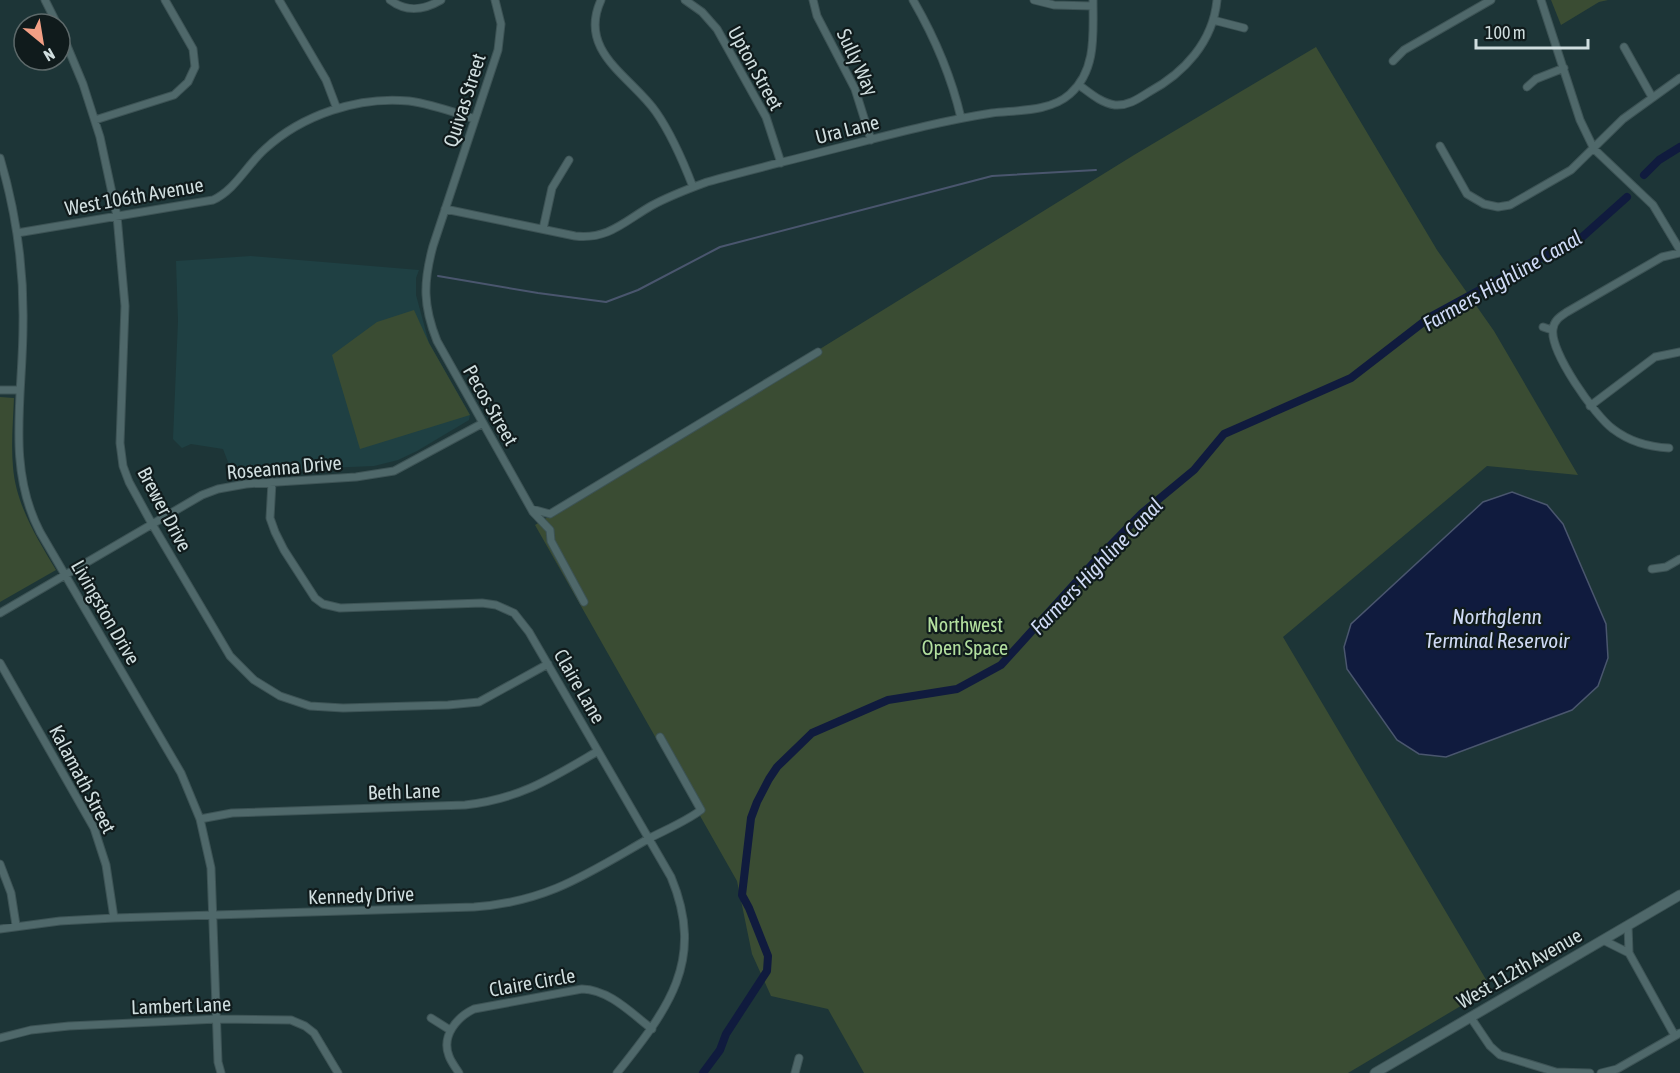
<svg xmlns="http://www.w3.org/2000/svg" width="1680" height="1073" font-family="'Asap Condensed',sans-serif">
<rect width="100%" height="100%" fill="#1d3537"/>
<path fill="#1f4043" d="M251 256 419 270 416 278V295L429 343 470 415 469 420 417 451 398 460 374 466 256 471 233 475 223 449 191 444 182 448 173 439 178 321 176 261Z"/>
<path fill="#3a4c33" d="M1551 0H1608L1599 2 1561 25Z
M1316 47 1437 250 1494 331 1578 475 1487 466 1283 637 1491 988 1348 1073H864L828 1009 771 996 752 954 737 881 535 525 1134 155Z
M414 310 429 343 470 415 360 449 332 355 377 322Z
M0 397 14 398C13 421 11 445 13 467 16 505 37 538 56 570L0 602Z"/>
<path fill="#101b3e" stroke="#4a566e" stroke-width="1.5" d="M1512 492 1547 505 1563 524 1606 624 1608 658 1598 686 1572 710 1446 757 1419 754 1397 740 1347 669 1344 647 1351 624 1483 502Z"/>
<g fill="none" stroke-linecap="round" stroke-linejoin="round">
<path stroke="#4a566e" stroke-width="2" d="M438 276 538 293 606 302 638 290 720 247 992 176 1096 170"/>
<path stroke="#101b3e" stroke-width="8" d="M1644 175 1659 160 1680 147
M703 1073 720 1050 726 1034 767 971 768 956 749 908 742 895 751 818 757 802 769 779 777 767 812 733 888 700 957 689 1001 665 1097 559 1142 513 1194 470 1224 434 1351 378 1430 317 1520 268 1580 239 1627 197"/>
<g stroke="#3d5355" stroke-width="9">
<path id="street" d="M45 0 57 24
M279 0 326 80 337 109
M390 0C407 13 424 10 441 0
M495 0 501 24 498 50 433 246C423 283 423 306 437 341L533 512 550 530 551 541 584 602
M601 0C577 52 632 77 656 112 672 135 683 161 693 187
M685 0 702 12 717 29 766 117 781 163
M813 0 817 16 855 89 871 140
M913 0C935 38 951 75 961 118
M1034 0 1054 5 1093 6
M1541 0 1580 120 1594 149 1653 205 1680 250
M1213 20 1244 28
M60 29 83 84 100 137 117 216 125 306 120 443 123 466 129 482 152 524 230 656 254 680 280 696 310 706 343 708 448 705 479 702 548 664
M1624 47 1652 97
M1393 61 1404 50 1491 0
M1079 85C1090 93 1101 103 1115 105 1128 106 1138 99 1149 92 1184 73 1213 42 1217 0
M1527 87 1536 79 1564 68
M95 120 174 95 188 82 195 67 193 49 165 0
M1440 146 1467 194 1484 204 1498 207 1510 205 1571 170 1623 119 1680 78
M0 158C16 212 24 269 23 325 23 396 6 467 40 532L181 773 200 819 211 868 218 1062 221 1073
M445 209 575 236C608 240 625 221 651 206 669 196 688 189 707 182 745 171 784 162 822 152 878 138 934 122 992 113 1017 110 1050 112 1070 94 1097 70 1093 33 1093 0
M543 229 552 188 569 160
M17 233 213 200C235 190 247 165 265 149 302 115 358 96 409 101 432 104 453 112 475 119
M1543 327 1552 330
M0 390H20
M1590 406 1655 357 1680 352
M1669 448C1649 447 1630 442 1613 429 1595 416 1549 351 1553 329 1554 320 1561 316 1567 312L1662 257 1680 253
M272 482 270 518 275 532 284 550 315 598 323 604 340 608 482 603 496 605 514 613 529 632 671 877C706 961 668 1009 617 1073
M532 509 550 514 818 352
M1652 569 1666 567 1680 559
M0 613 202 495 218 489 246 484 356 477 394 471 483 423
M0 663 94 828 106 865 114 918
M200 819 232 813 465 805C520 799 552 778 598 751
M0 864 11 893 16 925
M1628 925 1629 953 1675 1036
M0 929 60 921 114 918 474 907C547 902 587 874 648 839 665 830 685 822 701 810L660 737
M1603 940 1629 953
M431 1018 450 1030
M1471 1018 1490 1046 1500 1055 1556 1072 1590 1073
M0 1038 31 1030 69 1026 218 1019 291 1020 305 1026 314 1033 338 1073
M459 1073C456 1068 451 1062 449 1056 441 1036 457 1017 474 1009L582 989C610 990 631 1013 652 1029
M795 1073 799 1058
M1601 1073 1617 1069 1680 1033"/>
</g>
<g stroke="#3d5355" stroke-width="11">
<path id="secondary" d="M1375 1073 1680 895"/>
</g>
<use href="#street" stroke="#4f686a" stroke-width="7"/>
<use href="#secondary" stroke="#4f686a" stroke-width="9"/>
</g>
<g text-anchor="middle" dominant-baseline="central" stroke-width="4.5" stroke-linejoin="round" paint-order="stroke">
<g font-size="20" fill="#d0dedf" stroke="#101b1c">
<text transform="translate(858 62) rotate(65)">Sully Way</text>
<text transform="translate(756 68) rotate(61)">Upton Street</text>
<text transform="translate(464 100) rotate(-72)">Quivas Street</text>
<text transform="translate(847 129) rotate(-14)">Ura Lane</text>
<text transform="translate(134 196) rotate(-10)">West 106th Avenue</text>
<text transform="translate(491 405) rotate(60)">Pecos Street</text>
<text transform="translate(284 467) rotate(-5)">Roseanna Drive</text>
<text transform="translate(165 509) rotate(62)">Brewer Drive</text>
<text transform="translate(106 612) rotate(60)">Livingston Drive</text>
<text transform="translate(580 686) rotate(60)">Claire Lane</text>
<text transform="translate(83 779) rotate(62)">Kalamath Street</text>
<text transform="translate(404 791) rotate(-2)">Beth Lane</text>
<text transform="translate(361 895) rotate(-2)">Kennedy Drive</text>
<text transform="translate(1519 968) rotate(-30)">West 112th Avenue</text>
<text transform="translate(532 982) rotate(-10)">Claire Circle</text>
<text transform="translate(181 1005) rotate(-2)">Lambert Lane</text>
</g>
<g font-size="20" fill="#b3e09f" stroke="#101b1c">
<text x="965" y="624">Northwest<tspan x="965" dy="23">Open Space</tspan></text>
</g>
<g font-size="21" font-style="italic" fill="#cfdaf5" stroke="#101b1c">
<text transform="translate(1502 280) rotate(-30)">Farmers Highline Canal</text>
<text transform="translate(1096 566) rotate(-46)">Farmers Highline Canal</text>
<text x="1497" y="616">Northglenn<tspan x="1497" dy="24">Terminal Reservoir</tspan></text>
</g>
</g>
<g transform="translate(42 42) rotate(150)"><circle r="28" fill="#101b1c" stroke="#5d696a" stroke-width="1.5"/>
<path d="M0-4.5L10 22L0 15L-10 22Z" fill="#f39f85"/>
<text y="-9" font-size="16" font-weight="bold" text-anchor="middle" fill="#d0dedf">N</text>
</g>
<path d="M1476 39v9h112v-9" fill="none" stroke="#d0dedf" stroke-width="3"/>
<text x="1485" y="39" font-size="18" fill="#d0dedf" stroke="#101b1c" stroke-width="4.5" paint-order="stroke">100 m</text>
</svg>
